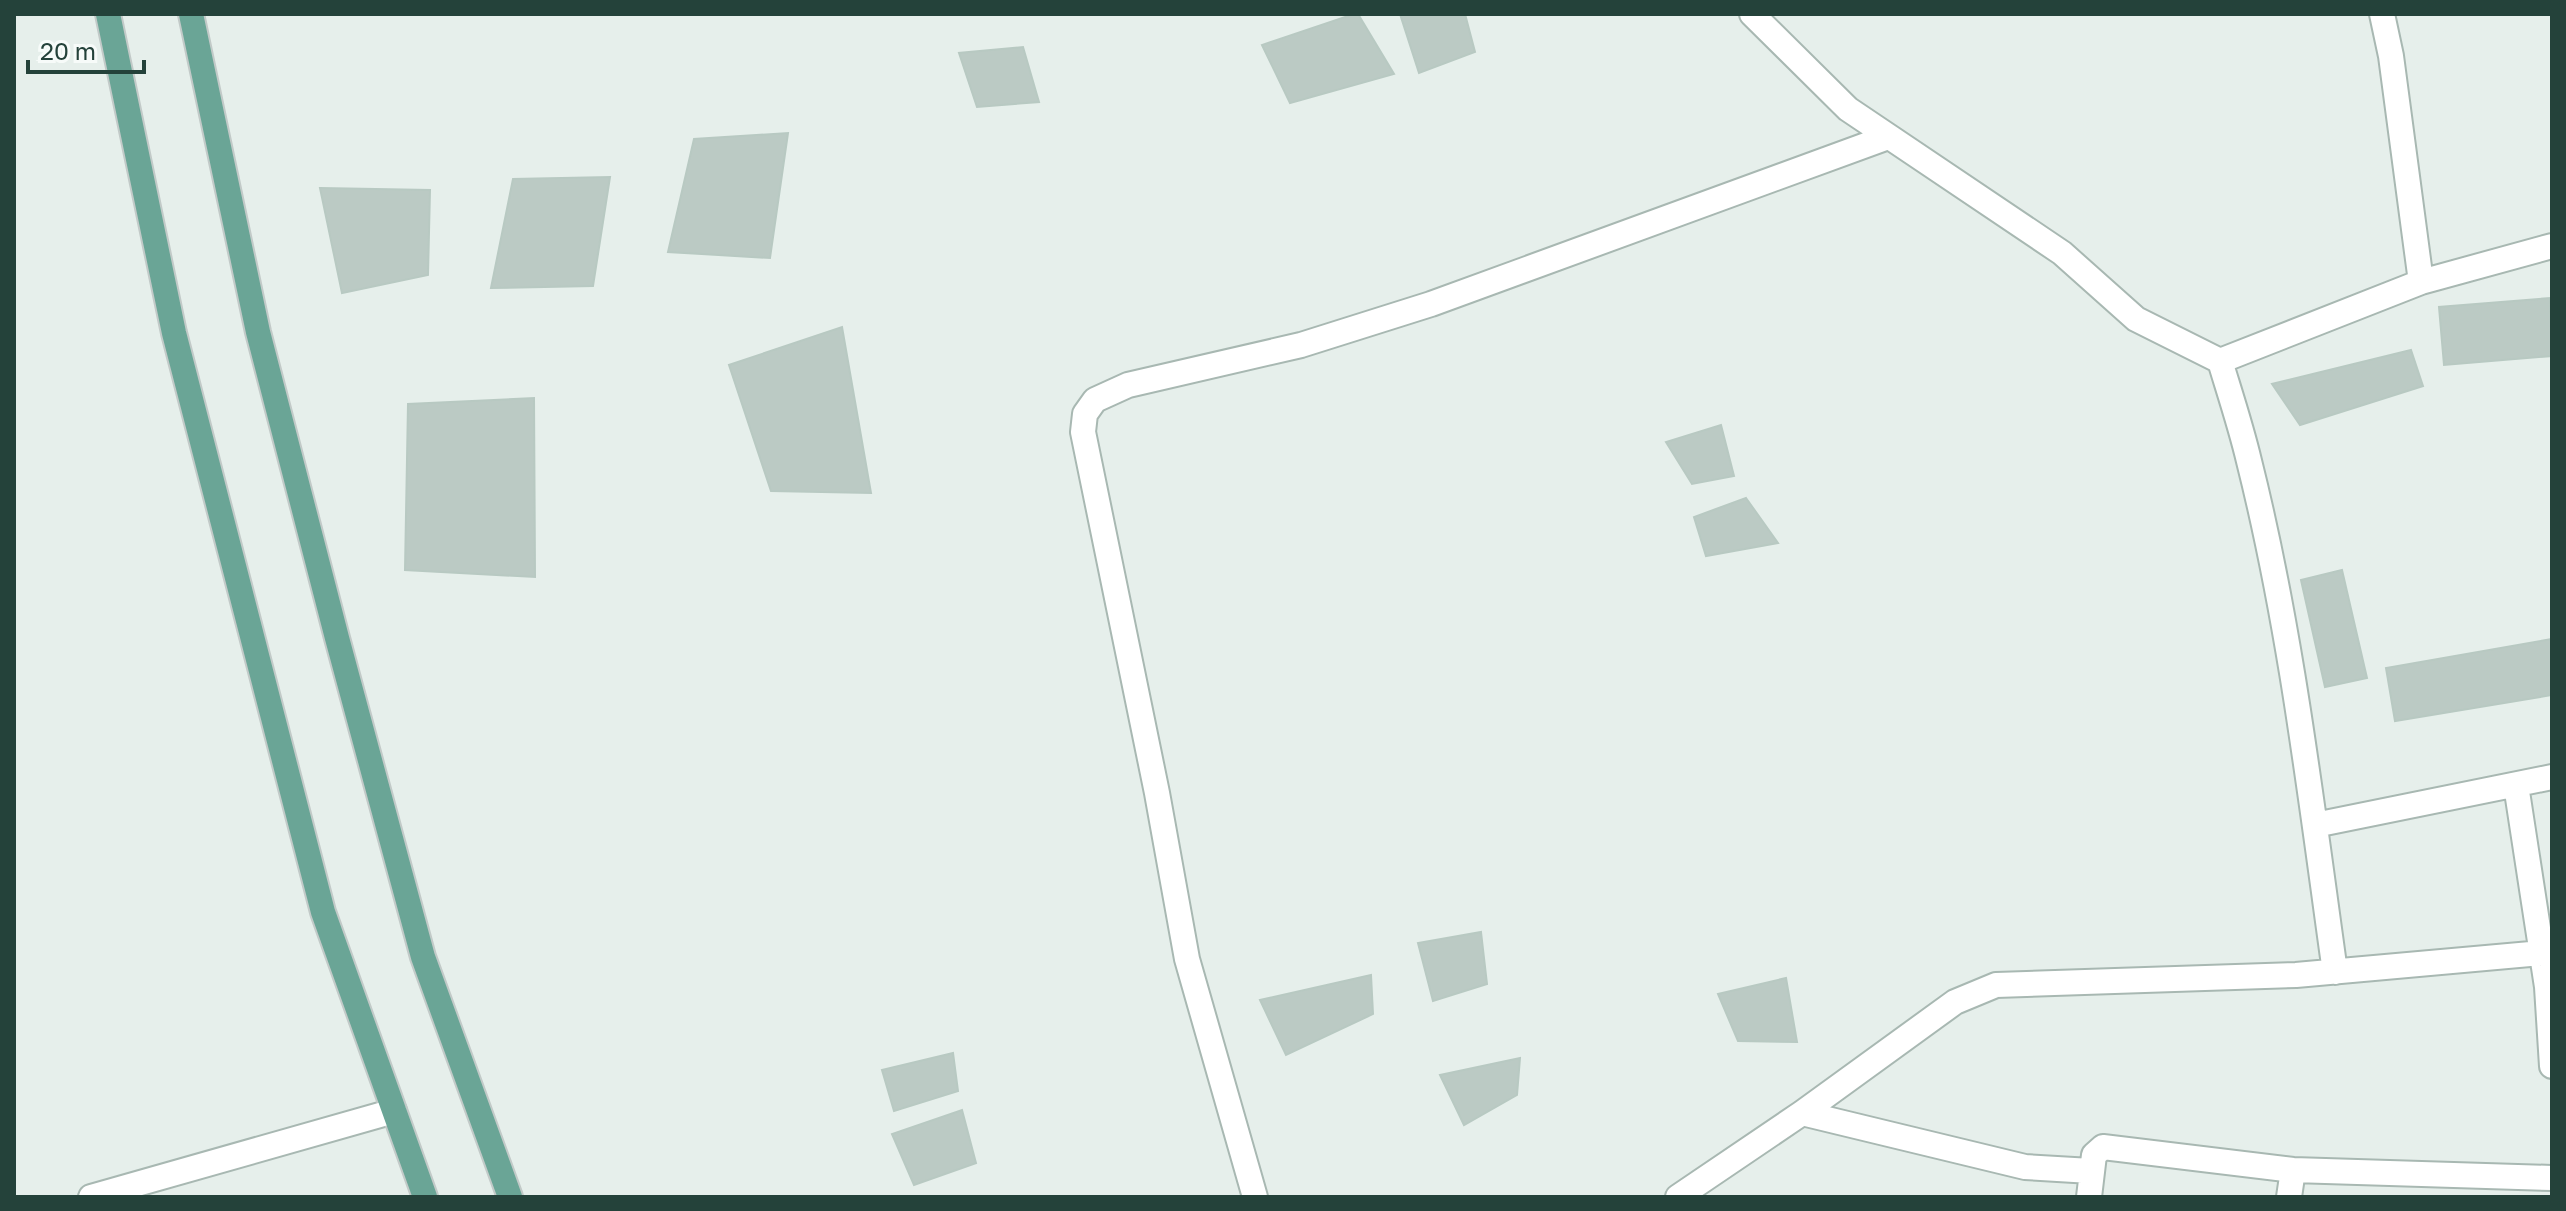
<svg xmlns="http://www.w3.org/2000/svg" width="2566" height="1211" font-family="'Golos Text',sans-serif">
<rect width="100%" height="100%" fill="#e6efeb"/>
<path fill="#bbcac4" stroke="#b8c9c2" stroke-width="2" d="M1354 14H1358L1394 74 1290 103 1262 45Z
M1400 14H1465L1475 52 1419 73Z
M1023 47 1039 102 977 107 959 53Z
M788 133 770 258 668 252 694 139Z
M610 177 593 286 491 288 513 179Z
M320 188 430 190 428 275 342 293Z
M2550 298 2552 356 2444 365 2439 307Z
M842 327 871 493 771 491 729 365Z
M2411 350 2423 386 2300 425 2272 384Z
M534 398 535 577 405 570 408 404Z
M1721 425 1734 476 1692 484 1666 442Z
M1746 498 1778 543 1706 556 1694 517Z
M2342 570 2367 678 2325 687 2301 580Z
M2552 639V695L2395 721 2386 668Z
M1481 932 1487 984 1433 1001 1418 943Z
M1371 975 1373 1014 1286 1055 1260 1000Z
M1786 978 1797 1042 1738 1041 1718 994Z
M953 1053 958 1091 894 1111 882 1070Z
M1520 1058 1517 1095 1464 1125 1440 1075Z
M962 1110 976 1163 914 1185 892 1134Z"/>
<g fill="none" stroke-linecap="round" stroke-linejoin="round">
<g stroke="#a8b8b2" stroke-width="28">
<path id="street" d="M1752 14 1848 109 2062 253 2136 319 2220 361C2230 394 2241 427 2249 461 2291 628 2311 801 2335 972
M2382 14 2391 56 2421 282
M2220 361 2421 282 2552 246
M2516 785 2547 987 2552 1066
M2315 825 2552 777
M1802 1113 2025 1167 2091 1171
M91 1197 394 1111
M1255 1197 1187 959 1157 793 1083 432 1085 414 1095 400 1128 385 1301 345 1431 304 1888 137
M1678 1197 1802 1113 1955 1002 1996 985 2296 975 2542 953
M2089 1197 2094 1155 2103 1147 2293 1170 2552 1178
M2289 1197 2293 1170"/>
</g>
<g stroke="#c2cac8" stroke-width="28">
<path id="primary" d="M108 14 174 333 323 912 425 1197
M191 14 258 332 337 638 423 957 510 1197"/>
</g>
<use href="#street" stroke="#fff" stroke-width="24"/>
<use href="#primary" stroke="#6aa596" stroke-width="24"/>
</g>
<rect width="2566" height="1211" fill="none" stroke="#24423a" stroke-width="32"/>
<path d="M28 60v12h116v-12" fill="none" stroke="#24423a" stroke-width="4"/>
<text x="40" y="60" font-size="24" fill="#24423a" stroke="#f7fbf9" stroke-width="6" paint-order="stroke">20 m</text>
</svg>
